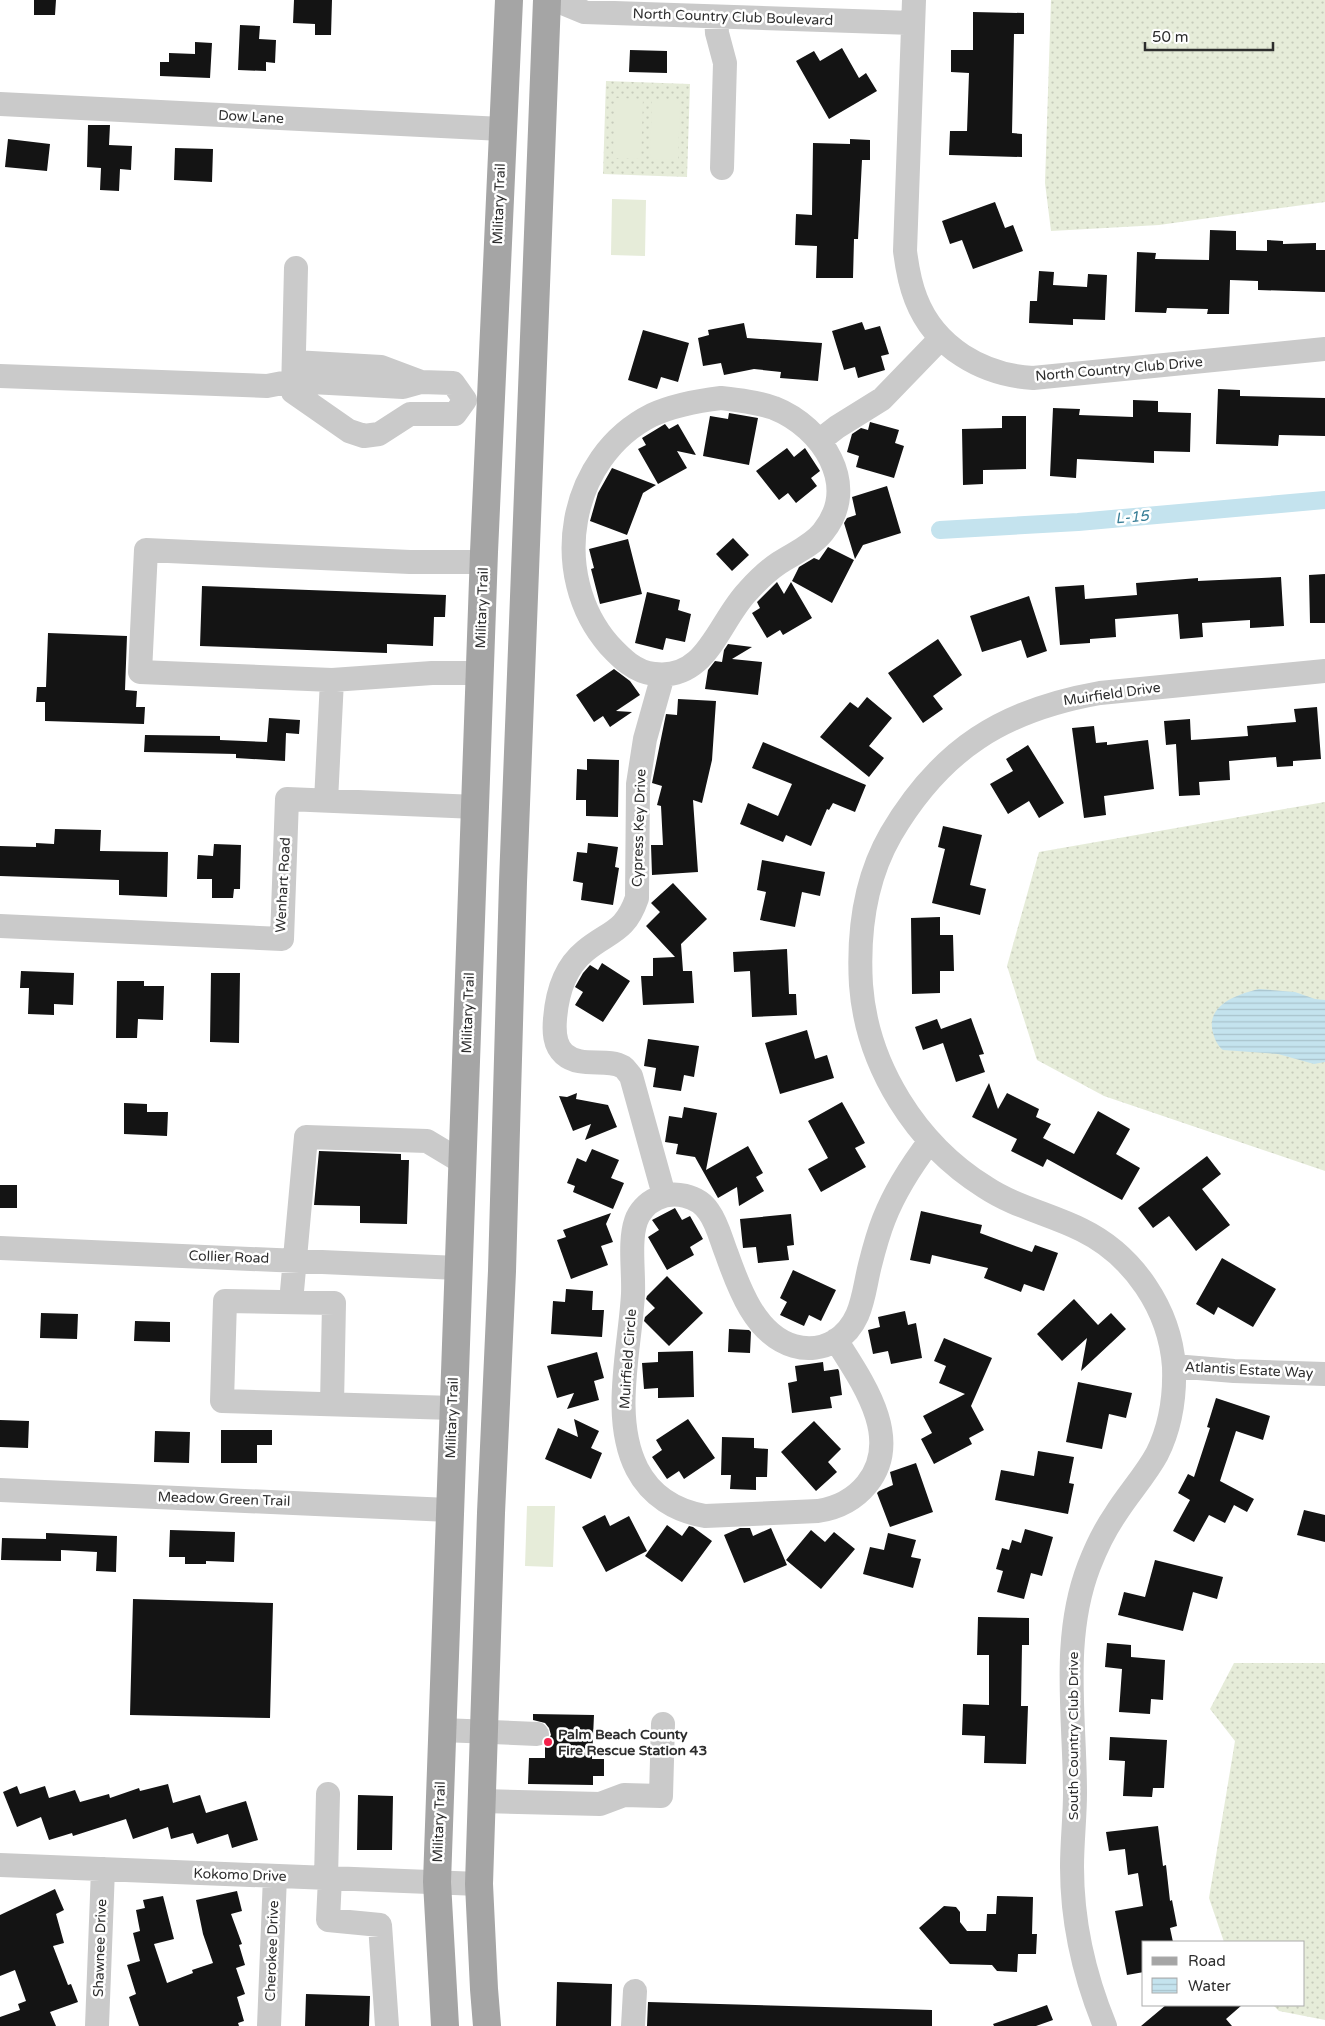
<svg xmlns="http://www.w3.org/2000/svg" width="1325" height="2026" font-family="'Varela Round',sans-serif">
<defs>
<pattern id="grass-dots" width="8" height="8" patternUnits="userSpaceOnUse" patternTransform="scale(1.25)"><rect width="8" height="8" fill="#e6ecd9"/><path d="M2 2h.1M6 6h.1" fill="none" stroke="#c6cbbb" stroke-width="1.8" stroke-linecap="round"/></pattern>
<pattern id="water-rules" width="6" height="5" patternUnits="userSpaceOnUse" patternTransform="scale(1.25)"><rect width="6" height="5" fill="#c4e3ee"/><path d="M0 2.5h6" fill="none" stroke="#a9c3cc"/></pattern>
</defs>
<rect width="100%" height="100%" fill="#fff"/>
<path fill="url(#grass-dots)" d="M1051 0H1325V202L1159 225 1051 231 1045 183Z
M606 81 690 84 687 177 603 174Z
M1325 802V1171L1104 1096 1037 1060 1007 966 1039 852Z
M1234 1663H1325V2020L1279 2011 1273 2005H1304V1942H1224L1209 1898 1235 1741 1210 1709Z"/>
<path fill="#e6ecd9" d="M615 98 643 99 641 159 613 158Z
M652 99 680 100 678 160 650 159Z
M612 199 646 200 645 256 611 255Z
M527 1506H555L553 1567 525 1566Z"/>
<path fill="url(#water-rules)" d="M1259 989 1295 992 1315 999 1325 1000V1062L1314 1064 1278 1054 1223 1050C1218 1046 1215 1040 1213 1033 1205 1005 1238 994 1259 989Z"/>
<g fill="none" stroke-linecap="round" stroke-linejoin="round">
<path stroke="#c4e3ee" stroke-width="18" d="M940 530 1078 522 1325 500"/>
</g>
<path fill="#141414" d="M34 0H56L55 15H34Z
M294 0H332L331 35H315V24L293 23Z
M973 12 1024 13V34H1014L1012 133 1022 134V157L949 155 950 131H967L969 73 951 72V50H973Z
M240 25 260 26 259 39 276 40 275 63 266 62V71L238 70Z
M195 42 212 43 210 78 160 76V62H169V53L195 54Z
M842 48 859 78 866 73 877 91 829 119 796 61 814 51 820 61Z
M630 50 667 51V73L629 72Z
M88 125H110L109 145 132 146 131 170 120 169 119 191 100 190 101 168 87 167Z
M8 139 50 144 47 171 5 167Z
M850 139 870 140V160H862L858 239H854L853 278H816L817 246 795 245 796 214 812 215 813 143 850 144Z
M175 148 213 149 212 182 174 180Z
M995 202 1005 228 1013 225 1023 251 973 269 962 240 950 244 942 221Z
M1210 230 1236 231V250L1267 251V240L1283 241V244L1316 243V250H1325V292L1258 290V281L1230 280 1229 314H1207L1208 309 1167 308 1166 313 1135 312 1137 252 1156 253 1155 259 1209 260Z
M1039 271 1054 272 1053 285 1087 287 1088 274 1107 275 1105 320 1073 319V325L1029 323 1030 301H1037Z
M862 322 865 330 880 326 889 354 881 356 885 370 858 378 855 367 844 370 832 331Z
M744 323 747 338 822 343 818 381 780 378 781 372 754 369 724 375 721 363 703 366 698 338 709 335 708 330Z
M643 330 689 343 678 382 661 377 657 389 628 380Z
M1218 389 1240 390V396L1325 398V436L1279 435 1278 446 1216 444Z
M1133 400 1158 401V412L1191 413 1190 452 1154 451V463L1077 459 1076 478 1050 476 1053 408 1080 409 1079 415 1133 417Z
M729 413 758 418 749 465 703 456 710 416 728 419Z
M1002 416H1026V469L983 470V484L963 485 962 429 1002 428Z
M870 422 899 430 895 443 904 446 894 478 856 467 859 456 847 452 852 434 861 428 868 430Z
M665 424 669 429 678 424 696 455 677 451 687 468 658 484 638 449 646 445 642 438Z
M787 448 794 457 805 448 820 471 811 478 817 486 796 503 788 493 779 500 756 471Z
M612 468 656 485 643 493 627 535 590 521 598 493Z
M887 486 901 533 863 545 855 559 844 523 847 518 856 515 852 497Z
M733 538 749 555 732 571 716 554Z
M628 539 642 594 600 604 591 569 594 568 589 549Z
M828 547 854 560 832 603 792 581 799 567 814 558 819 560Z
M1325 574V623H1310L1309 575Z
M1281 577 1284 626 1250 628V620L1202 623 1203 637 1180 639 1178 614 1115 619 1116 637 1090 639V643L1060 645 1055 587 1084 585 1085 599 1137 595 1136 583 1198 578V581Z
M777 582 784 594 791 582 812 618 783 635 780 630 767 638 752 613 760 608 757 602Z
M202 586 446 595 445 617H434L433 646 387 644V653L200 646Z
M647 592 680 600 678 610 691 614 685 642 666 638 663 650 635 643Z
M1029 596 1047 651 1027 658 1021 640 982 652 970 616Z
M48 633 127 636 125 690 137 691 136 707H145L144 724 45 721V702H36L37 687H46Z
M938 639 962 675 933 696 943 709 923 723 888 673Z
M728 644 752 647 732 659 762 662 758 695 705 689 708 670 715 661 722 662 724 650Z
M614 669 630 681 640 695 616 711 632 712 610 727 603 716 594 722 576 695Z
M867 697 892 718 869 746 884 758 869 777 820 737 850 702 858 708Z
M678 699 716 701 712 760 702 803 693 800 698 872 652 875 651 845H663L661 806 657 805 662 786 652 783 666 714 677 715Z
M1317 707 1321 759 1293 761V766L1277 767 1276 757 1229 761 1230 780 1199 782 1200 795 1179 796 1176 744 1166 745 1164 721 1190 719 1191 740 1248 736 1247 726 1296 722 1294 709Z
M269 718 300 720 299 734 286 733 285 761 236 758V754L144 752 145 735 220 736V740L267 742Z
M1094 726 1096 743 1107 742V745L1148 740 1154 789 1104 796 1106 815 1084 818 1072 728Z
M763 742 866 785 855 812 833 803 829 810 827 809 811 846 786 835 783 842 740 824 748 803 778 816 792 784 752 768Z
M1028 745 1064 803 1039 818 1029 801 1008 814 990 784 1013 771 1006 759Z
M587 759 619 760 618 817 586 816V800H576L577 769 587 770Z
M943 826 982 835 970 885 986 889 980 915 932 903 945 849 938 847Z
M55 829 101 830 100 851 168 852 167 897 119 895V880L0 876V846L36 847V843L54 844Z
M588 843 618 847 615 867 619 868 613 905 581 900 583 883 573 881 577 852 587 853Z
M214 844 241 845 240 889H234L233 898H212V879H197L198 855 213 856Z
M762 860 825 872 820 896 802 892 795 927 760 920 766 892 757 890Z
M673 883 707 919 681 944 683 971H692L694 1003 643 1005 641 976H653V958L675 957 646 926 660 912 651 903Z
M940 917V935H953L954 971H940V993L912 994 911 918Z
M787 949 789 994H796L797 1015 752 1017 750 971 734 972 733 952Z
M602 963 630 981 603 1022 575 1005 583 992 575 987 583 973 590 965 598 970Z
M21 971 74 973 73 1005 54 1004V1015L28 1014 29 988H20Z
M211 973H240L239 1043 210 1042Z
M117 981H144V986H164L163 1020 138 1019 137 1038H116Z
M971 1018 984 1054 979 1055 985 1072 956 1082 943 1043 923 1050 915 1027 937 1019 941 1029Z
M807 1030 815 1059 827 1055 834 1078 780 1094 765 1043Z
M648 1039 699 1046 694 1077 684 1075 681 1091 653 1087 656 1068 644 1066Z
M989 1083 998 1109 1007 1093 1039 1109 1036 1117 1051 1124 1043 1138 1074 1154 1098 1111 1130 1129 1116 1154 1140 1168 1122 1200 1047 1159 1043 1167 1011 1151 1017 1139 972 1117Z
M577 1093 576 1099 608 1105 617 1127 585 1140 591 1124 573 1131 559 1096 567 1097Z
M842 1102 865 1143 855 1148 866 1167 821 1192 808 1169 828 1158 808 1121Z
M124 1103 147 1104V1112H168L167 1136 124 1134Z
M684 1107 717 1113 706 1170 748 1146 763 1173 756 1177 764 1191 739 1206 737 1187 718 1198 695 1157 676 1154 678 1144 665 1142 669 1116 682 1118Z
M592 1149 619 1160 611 1178 624 1183 613 1209 573 1192 575 1186 567 1183 577 1158 586 1162Z
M319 1151 401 1154V1160H409L407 1224 360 1223V1206L314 1205Z
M1207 1156 1221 1174 1202 1189 1230 1225 1196 1251 1169 1216 1153 1228 1138 1208Z
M0 1185H17V1208H0Z
M675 1208 682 1220 690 1216 703 1239 690 1247 694 1255 667 1270 648 1237 659 1230 652 1220Z
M921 1211 982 1225 980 1233 1032 1252 1035 1245 1058 1253 1044 1291 1024 1284 1021 1292 984 1278 988 1268 932 1255 930 1264 910 1260Z
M611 1213 606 1224 613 1242 601 1246 608 1265 571 1279 557 1240 566 1237 563 1230Z
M791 1214 794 1245 787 1246 789 1260 758 1263 756 1247 743 1248 740 1219Z
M1222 1258 1276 1289 1253 1327 1218 1307 1214 1315 1196 1304Z
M793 1270 836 1290 821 1321 809 1315 804 1326 780 1315 787 1302 780 1298Z
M667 1276 703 1313 669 1346 644 1321 645 1317 655 1308 646 1299 647 1296Z
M566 1289 593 1291 592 1310H604L602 1337 551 1334 553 1301 565 1302Z
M1074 1299 1098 1325 1111 1313 1126 1329 1081 1371 1087 1338 1062 1361 1037 1334Z
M905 1311 908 1325 916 1323 922 1358 891 1364 888 1351 873 1354 868 1330 880 1327 878 1317Z
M41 1313 78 1314 77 1339 40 1338Z
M135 1321 170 1322V1342L134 1341Z
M729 1329 749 1330 751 1332 750 1353 728 1352Z
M944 1338 992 1358 971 1406 984 1430 969 1438 972 1444 934 1464 921 1439 932 1433 923 1416 965 1394 939 1383 946 1366 934 1361Z
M693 1351 694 1397 658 1398V1388L644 1389 642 1363 658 1362V1352Z
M597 1352 604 1378 594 1381 599 1400 567 1409 574 1393 557 1398 547 1366Z
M823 1362 824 1371 838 1369 839 1371 842 1395 830 1397 832 1408 792 1413 788 1383 797 1381 795 1366Z
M1078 1382 1132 1393 1126 1418 1109 1414 1102 1449 1066 1442Z
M1216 1398 1270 1416 1263 1440 1236 1431 1220 1481 1254 1499 1247 1512 1234 1505 1225 1523 1209 1515 1194 1542 1173 1531 1190 1500 1178 1493 1188 1474 1194 1477 1210 1428 1207 1427Z
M574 1419 599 1431 591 1448 602 1453 591 1479 545 1459 558 1428 578 1437Z
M688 1419 715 1458 684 1479 679 1471 667 1479 652 1457 662 1450 656 1440Z
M0 1420 29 1421 28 1448 0 1447Z
M814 1421 841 1449 828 1462 837 1472 816 1491 781 1452Z
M221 1430H272V1445H257V1463H221Z
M155 1431 190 1432 189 1463 154 1462Z
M722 1437 754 1438V1448L768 1449 767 1477H756V1490L730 1489 731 1475H721Z
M1038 1451 1074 1457 1069 1483 1074 1484 1068 1514 995 1500 1001 1470 1034 1476Z
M916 1463 933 1512 890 1527 877 1493 879 1491 893 1485 890 1472Z
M1304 1510 1325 1515V1542L1297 1535Z
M605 1515 610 1526 629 1516 647 1551 606 1572 582 1527Z
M667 1525 682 1536 689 1526 693 1527 712 1541 682 1582 645 1556Z
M740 1528H750L753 1536 771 1528 787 1565 744 1583 724 1535Z
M1025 1529 1053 1537 1042 1576 1031 1573 1024 1599 997 1592 1003 1571 996 1569 1002 1548 1009 1550 1012 1540 1021 1543Z
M170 1530 235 1532 234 1562 206 1561V1564H185V1557H169Z
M811 1530 825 1542 834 1532 855 1549 821 1589 786 1560Z
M46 1533 117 1536 116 1572 96 1571 97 1552 61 1550V1561L1 1560 2 1538 46 1539Z
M888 1533 916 1540 911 1557 921 1559 913 1588 863 1574 870 1547 884 1550Z
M1155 1560 1223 1577 1217 1599 1193 1592 1183 1631 1118 1615 1124 1592 1145 1597Z
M133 1599 273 1603 270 1718 130 1715Z
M978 1617 1029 1618V1645H1022L1021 1706H1028L1026 1764 984 1763 985 1736 962 1735 963 1704 989 1705V1655H977Z
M1107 1643 1131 1645V1657L1165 1660 1163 1700 1151 1699 1150 1714 1119 1712 1122 1669 1105 1667Z
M533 1714 594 1715 592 1759H604V1776H593V1785L528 1784 529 1758H545V1744L551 1735 549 1728 545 1723 533 1720Z
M1110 1737 1167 1740 1164 1788H1153L1152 1797 1123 1796 1125 1761 1109 1760Z
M168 1784 173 1803 200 1795 206 1813 246 1801 258 1840 232 1848 228 1834 197 1844 193 1833 171 1839 168 1827 133 1839 126 1819 73 1836 72 1833 49 1840 41 1817 17 1827 3 1792 17 1786 20 1794 45 1786 49 1798 75 1790 80 1802 109 1794 110 1798 139 1788 140 1791Z
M358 1795 393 1796 392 1850H357Z
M1158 1826 1163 1866 1166 1865 1170 1901 1172 1900 1177 1926 1170 1928 1173 1942H1144V1972L1127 1975 1115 1911 1143 1906 1138 1873 1128 1875 1125 1849 1109 1851 1106 1832Z
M55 1889 64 1910 56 1914 64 1943 53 1946 68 1985 71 1984 78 2002 50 2012 56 2026H0V2017L20 2010 18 2004 26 2001 15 1970 0 1976V1915Z
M237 1891 242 1911 231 1914 242 1944 239 1945 245 1965 236 1968 245 1994 237 1997 244 2021 238 2023 239 2026H139L129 1997 136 1994 127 1965 140 1961 133 1933 140 1931 136 1910 145 1908 143 1900 163 1896 174 1939 154 1944 167 1983 193 1973 192 1970 213 1963 203 1934 196 1900Z
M997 1896 1033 1897 1032 1934H1037L1036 1954H1018L1017 1972 997 1971 992 1965 950 1964 919 1928 944 1906 956 1907 960 1912V1922L967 1931H986L987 1914H996Z
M557 1982 612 1984 611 2026H556Z
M306 1994 370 1996 369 2026H305Z
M648 2002 932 2010V2026H647Z
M1047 2005 1053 2020 1036 2026H994L993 2024Z
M1166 2005H1242L1226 2019 1232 2026H1141Z"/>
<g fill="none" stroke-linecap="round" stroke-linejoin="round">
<path stroke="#cacaca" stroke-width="24" d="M555 0 584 12 913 23
M914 0 905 251C907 267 910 284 916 299 935 348 983 375 1033 378L1325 349
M716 17 717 33 725 63 722 168
M0 104 502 129
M296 268 293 392 349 431 364 436 379 434 410 414H455L465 400
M294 362 381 367 421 382 453 383 465 400
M0 376 267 386 293 381 403 387 421 382
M721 398C739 400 757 402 774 408 822 427 861 485 823 532 812 546 794 553 779 563 767 571 757 581 748 591 718 622 707 681 654 674 635 672 621 658 609 645 548 575 568 457 652 415 674 405 696 401 721 398Z
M819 441 837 427 882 399 941 338
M663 675 645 739 638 784 637 898C625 933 609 931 585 951 564 968 557 993 555 1019 554 1031 554 1045 564 1054 581 1069 607 1057 623 1067 626 1069 628 1073 631 1076L664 1195
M332 680 140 672 146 550 410 562H483
M326 801 332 680 432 673H480
M0 926 282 939 287 799 476 807
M0 1248 458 1268
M291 1302 306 1137 427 1141 462 1162
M836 1340C861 1380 904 1438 867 1484 854 1500 838 1508 818 1511L705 1516C676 1511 651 1496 637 1469 611 1418 630 1349 633 1294 634 1272 629 1241 636 1221 639 1212 647 1203 656 1199 673 1190 698 1195 709 1212 717 1223 721 1239 726 1252 738 1286 755 1335 794 1346 808 1350 823 1348 835 1341 863 1324 863 1292 870 1265 874 1249 878 1234 884 1219 895 1191 911 1166 930 1141
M1174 1366 1234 1371 1325 1374
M332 1404 334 1303 225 1301 222 1401C299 1403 376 1406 453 1408
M0 1490 449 1510
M442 1730 537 1734
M482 1801 600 1804 624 1795 661 1796 663 1724
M0 1865 479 1884
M326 1878 328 1794
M330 1878 328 1920 380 1925 387 2026
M97 2026 103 1869
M269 2026 275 1876
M633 2026 635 1991
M1105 2026C1084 1975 1072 1922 1072 1867 1072 1842 1075 1817 1075 1793 1075 1717 1061 1639 1089 1566 1096 1548 1104 1531 1115 1515 1128 1494 1145 1476 1157 1454 1170 1428 1175 1396 1174 1367 1170 1309 1133 1255 1082 1230 1050 1214 1015 1207 985 1187 916 1144 867 1066 861 985 858 934 865 879 891 834 941 749 1003 710 1100 693L1325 671"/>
<path stroke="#a5a5a5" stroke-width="28" d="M445 2026 437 1882 484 552 509 0
M487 2026 484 1989 479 1884 491 1513 502 1271 513 882 547 0"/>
</g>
<circle fill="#f3214b" stroke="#fff" stroke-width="2" cx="548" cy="1742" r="5"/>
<g text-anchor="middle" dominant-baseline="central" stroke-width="5" stroke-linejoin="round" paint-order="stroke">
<g font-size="14" fill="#2d2d2d" stroke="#fff">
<text transform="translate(733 17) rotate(2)">North Country Club Boulevard</text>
<text transform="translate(251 117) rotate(3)">Dow Lane</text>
<text transform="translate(499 204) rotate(-88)">Military Trail</text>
<text transform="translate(1119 369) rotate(-5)">North Country Club Drive</text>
<text transform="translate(482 608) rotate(-88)">Military Trail</text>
<text transform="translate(1112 694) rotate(-8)">Muirfield Drive</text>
<text transform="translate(639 828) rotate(-88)">Cypress Key Drive</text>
<text transform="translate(283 885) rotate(-87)">Wenhart Road</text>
<text transform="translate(468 1013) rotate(-88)">Military Trail</text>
<text transform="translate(229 1257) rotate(2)">Collier Road</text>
<text transform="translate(628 1359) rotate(-86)">Muirfield Circle</text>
<text transform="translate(1249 1370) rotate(3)">Atlantis Estate Way</text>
<text transform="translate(452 1418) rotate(-88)">Military Trail</text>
<text transform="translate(224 1499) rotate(2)">Meadow Green Trail</text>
<text transform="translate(1073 1736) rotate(-90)">South Country Club Drive</text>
<text transform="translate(439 1822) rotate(-88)">Military Trail</text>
<text transform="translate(240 1875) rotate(2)">Kokomo Drive</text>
<text transform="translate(100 1948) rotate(-88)">Shawnee Drive</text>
<text transform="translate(272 1951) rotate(-88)">Cherokee Drive</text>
</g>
<g font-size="14" font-weight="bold" fill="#2d2d2d" stroke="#fff" text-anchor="start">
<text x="558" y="1734">Palm Beach County<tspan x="558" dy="16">Fire Rescue Station 43</tspan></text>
</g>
<g font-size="15" font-style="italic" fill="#357c95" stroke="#fff">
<text transform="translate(1132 517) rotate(-5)">L-15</text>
</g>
</g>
<rect x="1142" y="1941" width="162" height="65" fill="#ffffff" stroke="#ababab"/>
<rect x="1152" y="1957" width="25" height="8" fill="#a5a5a5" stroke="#ababab"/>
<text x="1188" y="1966" font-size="15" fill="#2d2d2d">Road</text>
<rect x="1152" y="1978" width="25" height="15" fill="url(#water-rules)" stroke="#ababab"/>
<text x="1188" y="1991" font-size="15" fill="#2d2d2d">Water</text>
<path d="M1145 42v8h128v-8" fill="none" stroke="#2d2d2d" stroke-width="2.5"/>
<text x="1152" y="42" font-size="15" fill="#2d2d2d" stroke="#ffffff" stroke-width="4" paint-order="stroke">50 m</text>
</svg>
